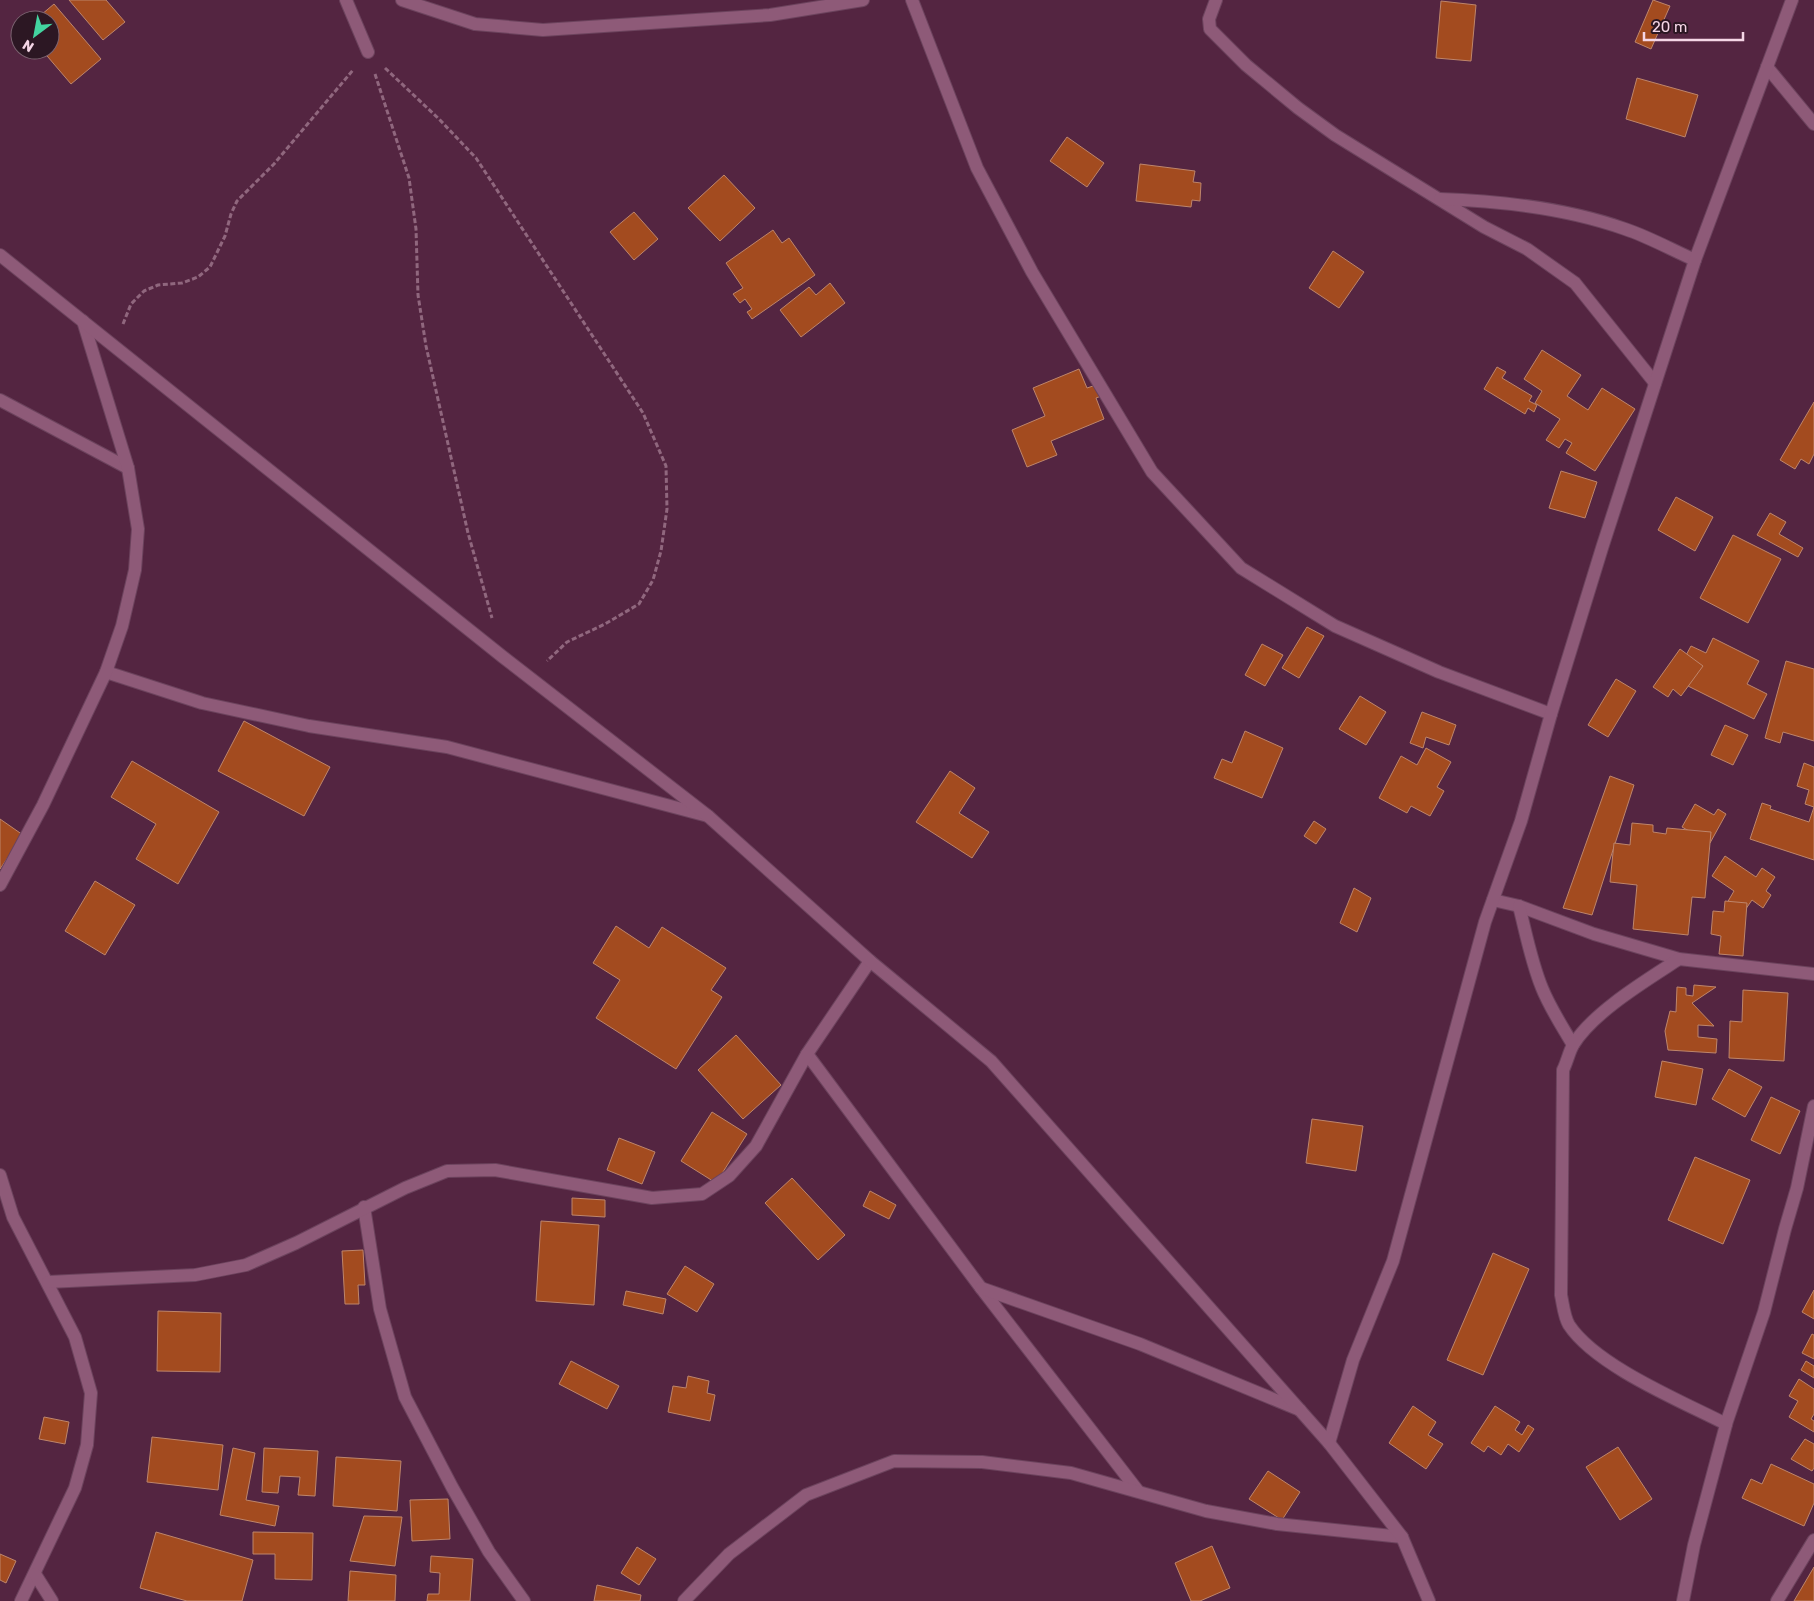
<svg xmlns="http://www.w3.org/2000/svg" width="1814" height="1601" font-family="Rubik,sans-serif">
  <rect width="100%" height="100%" fill="#542541"/>
  <!-- building -->
  <g fill="#a34b1f" stroke="#be856b">
    <path d="M69,0H106L125,22L103,40Z"/>
    <path d="M1653,0L1670,6L1651,49L1635,42Z"/>
    <path d="M1441,1L1476,5L1471,61L1436,58Z"/>
    <path d="M54,4L101,59L71,84L42,50H50V20H35Z"/>
    <path d="M24,50H40L31,58Z"/>
    <path d="M1637,78L1698,95L1685,137L1626,119Z"/>
    <path d="M1067,137L1104,163L1087,187L1050,161Z"/>
    <path d="M1140,164L1195,171L1193,182L1201,183L1200,201L1192,200L1191,207L1136,201Z"/>
    <path d="M724,175L755,208L720,241L688,208Z"/>
    <path d="M634,212L658,239L634,260L610,232Z"/>
    <path d="M773,230L782,243L789,238L815,275L752,319L747,312L752,309L745,299L740,303L733,294L743,288L726,263Z"/>
    <path d="M1333,251L1364,272L1339,308L1309,288Z"/>
    <path d="M830,283L845,303L801,337L780,310L809,287L816,295Z"/>
    <path d="M1542,350L1581,375L1567,396L1588,410L1602,388L1635,409L1595,471L1566,453L1572,443L1565,439L1559,448L1546,440L1560,419L1535,403L1542,391L1524,379Z"/>
    <path d="M1497,367L1506,372L1502,378L1532,396L1529,401L1537,405L1534,412L1528,408L1525,414L1484,389Z"/>
    <path d="M1079,369L1087,388L1099,384L1104,395L1096,398L1104,419L1051,441L1057,455L1027,467L1012,430L1045,416L1033,388Z"/>
    <path d="M1814,402V454L1809,464L1801,459L1795,469L1780,460Z"/>
    <path d="M1561,471L1597,482L1585,518L1549,508Z"/>
    <path d="M1676,497L1713,517L1695,551L1658,530Z"/>
    <path d="M1770,513L1786,522L1779,534L1803,548L1798,557L1757,535Z"/>
    <path d="M1733,535L1781,559L1748,623L1700,598Z"/>
    <path d="M1307,627L1324,636L1299,678L1282,668Z"/>
    <path d="M1713,638L1759,661L1747,684L1767,694L1754,719L1688,686L1693,677L1678,670L1691,646L1706,653Z"/>
    <path d="M1262,644L1283,655L1265,686L1245,675Z"/>
    <path d="M1680,649L1703,666L1681,696L1673,689L1668,697L1653,687Z"/>
    <path d="M1786,661L1814,669V741L1783,732L1780,743L1765,738Z"/>
    <path d="M1616,679L1636,691L1608,737L1588,725Z"/>
    <path d="M1360,696L1386,712L1366,745L1339,729Z"/>
    <path d="M1422,712L1456,725L1449,745L1426,737L1423,748L1410,743Z"/>
    <path d="M244,721L330,767L304,816L218,771Z"/>
    <path d="M1725,725L1748,735L1733,765L1711,755Z"/>
    <path d="M1245,731L1283,748L1262,798L1214,778L1222,759L1232,763Z"/>
    <path d="M1426,748L1451,762L1437,787L1444,791L1430,816L1411,806L1407,813L1379,798L1401,756L1417,765Z"/>
    <path d="M132,761L219,812L178,884L136,859L156,824L111,797Z"/>
    <path d="M1804,763L1814,767V860L1750,839L1762,803L1771,806L1770,809L1809,822L1814,807L1805,804L1809,790L1797,786Z"/>
    <path d="M950,771L975,788L959,813L989,832L972,858L916,822Z"/>
    <path d="M1610,776L1634,785L1592,915L1563,908Z"/>
    <path d="M1695,804L1714,815L1718,809L1726,814L1710,843L1682,827Z"/>
    <path d="M0,819L23,835L0,869Z"/>
    <path d="M1314,821L1326,829L1316,844L1304,836Z"/>
    <path d="M1632,823L1653,825V832L1666,834L1667,828L1711,832L1705,898L1692,897L1688,935L1633,929L1637,885L1610,882L1614,843L1630,845Z"/>
    <path d="M1725,856L1756,877L1762,868L1775,877L1766,891L1771,895L1763,908L1752,900L1743,913L1727,903L1734,891L1712,876Z"/>
    <path d="M95,881L135,905L105,955L65,931Z"/>
    <path d="M1354,888L1371,898L1357,932L1340,923Z"/>
    <path d="M1725,901L1747,903L1743,956L1719,954L1721,936L1711,934L1713,911L1724,912Z"/>
    <path d="M616,926L649,948L662,927L726,968L711,990L722,997L676,1069L596,1018L620,980L593,963Z"/>
    <path d="M1694,985L1716,987L1692,1003L1714,1026L1698,1025V1037L1717,1039L1716,1053L1668,1050L1665,1031L1670,1011L1676,1012L1677,987L1686,988V995L1693,996Z"/>
    <path d="M1743,990L1788,993L1784,1061L1729,1058L1730,1021L1742,1022Z"/>
    <path d="M736,1035L781,1085L743,1119L698,1070Z"/>
    <path d="M1662,1061L1703,1069L1696,1105L1655,1097Z"/>
    <path d="M1729,1069L1762,1087L1745,1117L1712,1099Z"/>
    <path d="M1771,1097L1800,1111L1780,1154L1751,1140Z"/>
    <path d="M712,1112L747,1134L716,1183L681,1161Z"/>
    <path d="M1312,1119L1363,1126L1356,1171L1306,1163Z"/>
    <path d="M619,1138L655,1152L642,1184L607,1170Z"/>
    <path d="M1695,1157L1750,1180L1723,1244L1668,1220Z"/>
    <path d="M792,1178L845,1235L818,1260L765,1203Z"/>
    <path d="M870,1191L896,1205L889,1219L863,1206Z"/>
    <path d="M572,1198L605,1200V1217L572,1215Z"/>
    <path d="M541,1221L599,1225L594,1305L536,1301Z"/>
    <path d="M363,1250L365,1285H358L359,1304H345L342,1251Z"/>
    <path d="M1493,1253L1529,1269L1483,1375L1447,1360Z"/>
    <path d="M685,1266L714,1284L697,1312L667,1294Z"/>
    <path d="M1814,1290V1319L1802,1312Z"/>
    <path d="M626,1291L666,1299L663,1314L623,1305Z"/>
    <path d="M158,1311L221,1313L220,1372L157,1371Z"/>
    <path d="M1812,1334L1814,1335V1359L1802,1353Z"/>
    <path d="M571,1361L619,1386L607,1409L559,1384Z"/>
    <path d="M1806,1361L1814,1366V1378L1801,1370Z"/>
    <path d="M688,1376L709,1381L707,1393L715,1395L710,1421L668,1412L673,1386L686,1388Z"/>
    <path d="M1799,1379L1814,1389V1414L1811,1419L1814,1421V1432L1789,1417L1798,1401L1789,1396Z"/>
    <path d="M1413,1406L1436,1422L1428,1435L1443,1444L1426,1469L1389,1443Z"/>
    <path d="M1495,1406L1520,1422L1515,1430L1522,1435L1528,1425L1534,1429L1519,1452L1508,1444L1501,1455L1488,1446L1484,1452L1471,1443Z"/>
    <path d="M44,1417L69,1422L65,1444L39,1439Z"/>
    <path d="M152,1437L223,1445L218,1490L147,1482Z"/>
    <path d="M1805,1439L1814,1444V1468L1812,1471L1791,1459Z"/>
    <path d="M1618,1447L1652,1499L1620,1520L1586,1467Z"/>
    <path d="M233,1448L255,1453L246,1500L279,1506L275,1526L220,1515Z"/>
    <path d="M264,1448L318,1451L315,1496L298,1495L300,1477L280,1476L278,1493L262,1492Z"/>
    <path d="M336,1457L401,1461L397,1511L333,1506Z"/>
    <path d="M1771,1464L1814,1484V1503L1804,1526L1742,1498L1751,1479L1762,1484Z"/>
    <path d="M1268,1471L1300,1492L1282,1520L1249,1499Z"/>
    <path d="M448,1499L450,1539L412,1541L410,1500Z"/>
    <path d="M364,1516L402,1517L395,1566L350,1561Z"/>
    <path d="M156,1532L253,1560L242,1601H187L140,1588Z"/>
    <path d="M253,1532L313,1533L312,1580L275,1579V1554H253Z"/>
    <path d="M1212,1546L1230,1588L1200,1601H1191L1175,1563Z"/>
    <path d="M637,1547L656,1559L639,1585L621,1573Z"/>
    <path d="M0,1554L16,1561L6,1583L0,1580Z"/>
    <path d="M431,1556L473,1559L470,1601H427L428,1594H439L440,1573L430,1572Z"/>
    <path d="M1814,1567V1601H1794Z"/>
    <path d="M350,1571L396,1575L395,1601H348Z"/>
    <path d="M597,1585L641,1595L640,1601H594Z"/>
  </g>
  <g fill="none" stroke-linecap="round" stroke-linejoin="round">
    <!-- minor casing -->
    <g stroke="#6c435d" stroke-width="14">
      <g id="minor">
        <path d="M346,0L368,52"/>
        <path d="M402,0L475,24L543,30L770,15L863,0"/>
        <path d="M912,0L977,168L1032,272L1152,472L1241,568L1335,626L1439,672L1551,714"/>
        <path d="M1216,0L1209,19L1210,29L1246,65L1298,108L1335,135L1484,227L1527,249L1575,283L1655,383"/>
        <path d="M1767,67L1814,124"/>
        <path d="M1440,199C1502,201 1566,208 1625,229C1649,237 1672,250 1695,260"/>
        <path d="M0,400L128,468"/>
        <path d="M106,672L202,703L309,726L447,747L708,816"/>
        <path d="M0,885L43,805L106,672L122,626L135,570L138,529L128,468L83,321"/>
        <path d="M1493,900L1519,906L1594,934L1679,959L1814,974"/>
        <path d="M1519,906C1526,933 1531,961 1542,988C1550,1008 1562,1026 1573,1045"/>
        <path d="M1679,959C1647,980 1593,1012 1573,1045C1569,1052 1567,1062 1563,1070L1561,1295C1563,1304 1564,1317 1569,1325C1596,1366 1681,1401 1726,1424"/>
        <path d="M807,1054L981,1288L1138,1491"/>
        <path d="M0,1175L13,1217L75,1337L91,1393L87,1445L75,1488L21,1601"/>
        <path d="M364,1207L380,1309L405,1397L452,1487L489,1552L524,1601"/>
        <path d="M48,1282L195,1275L246,1265L296,1243L405,1188L447,1171L495,1170L652,1198L702,1194L729,1176L756,1146L807,1054L870,961"/>
        <path d="M981,1288L1140,1344L1300,1410"/>
        <path d="M1329,1443L1353,1360L1393,1261L1485,922L1521,821L1551,714L1602,548L1695,260L1792,0"/>
        <path d="M35,1574L52,1601"/>
        <path d="M684,1601L729,1554L806,1495L894,1461L982,1462L1071,1473L1206,1511L1277,1524L1402,1537"/>
        <path d="M1683,1601L1694,1545L1727,1421L1764,1312L1785,1229L1797,1188L1814,1106"/>
        <path d="M1777,1601L1814,1540"/>
      </g>
    </g>
    <!-- tertiary casing -->
    <g stroke="#6c435d" stroke-width="14">
      <path id="tertiary" d="M0,255L503,657L708,816L870,961L991,1061L1329,1443L1402,1537L1429,1601"/>
    </g>
    <!-- path -->
    <g stroke="#90677e" stroke-width="3" stroke-dasharray="5 2.5" stroke-linecap="butt">
      <path d="M385,68L439,119L476,158L643,413L666,466L667,509L661,551L653,580L639,604L605,624L567,642L547,661"/>
      <path d="M375,74L409,178L416,229L418,295L426,346L468,533L492,618"/>
      <path d="M123,324L131,304L144,291L158,285L182,283L198,277L210,267L225,236L231,214L237,201L274,164L353,70"/>
    </g>
    <!-- minor -->
    <use href="#minor" stroke="#8e5a78" stroke-width="12"/>
    <!-- tertiary -->
    <use href="#tertiary" stroke="#8e5a78" stroke-width="12"/>
  </g>
  <!-- north arrow -->
  <g transform="translate(35 35) rotate(212)"><circle r="24" fill="#2c1723" stroke="#7c6371"/>
  <path d="M0-4L9 19L0 12L-9 19Z" fill="#43d4a0"/>
  <text y="-8" font-size="14" font-weight="bold" text-anchor="middle" fill="#f5d6e6">N</text>
  </g>
  <!-- scale -->
  <path d="M1644 32v8h99v-8" fill="none" stroke="#f5d6e6" stroke-width="2.5"/>
  <text x="1652" y="32" font-size="15" fill="#f5d6e6" stroke="#2c1723" stroke-width="4" paint-order="stroke">20 m</text>
</svg>
